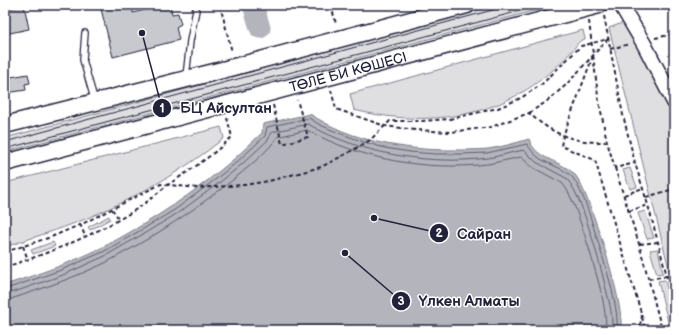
<svg xmlns="http://www.w3.org/2000/svg" width="679" height="335" font-family="'Balsamiq Sans',sans-serif">
  <rect width="100%" height="100%" fill="#fff"/>
  <filter id="ink" filterUnits="userSpaceOnUse"><feTurbulence type="fractalNoise" baseFrequency=".025" numOctaves="2"/><feDisplacementMap in="SourceGraphic" scale="8" xChannelSelector="R" yChannelSelector="G"/><feConvolveMatrix kernelMatrix="1 2 1 2 8 2 1 2 1" color-interpolation-filters="sRGB"/></filter>
  <g filter="url(#ink)">
    <!-- green -->
    <g fill="#dfdfe2" stroke="#80808e">
      <path d="M497,5H556L5,152V138Z"/>
      <path d="M625,22L674,115V289L609,28Z"/>
      <path d="M583,30L585,39C583,40 581,40 580,41C577,43 575,48 572,51C563,61 554,70 543,78C489,121 419,126 354,110L350,94Z"/>
      <path d="M221,127L224,138C184,171 131,200 83,220C58,230 31,238 5,247V183Z"/>
      <path d="M630,168L637,187L630,189L623,170Z"/>
      <path d="M645,211L654,238L647,239L638,213Z"/>
      <path d="M109,216L110,219L90,230L88,227Z"/>
      <path d="M53,242L55,246L33,254L31,250Z"/>
      <path d="M658,249L663,273L657,274L650,250Z"/>
      <path d="M665,280L674,316V330H670L658,281Z"/>
    </g>
    <!-- water -->
    <path fill="#b4b4bc" stroke="#7a7a88" d="M310,114C351,141 403,150 451,150C463,150 476,150 488,149C502,147 516,143 529,139C536,161 563,160 576,176C589,193 628,313 620,330H5V285C38,274 71,263 101,248C148,224 196,192 235,158C244,150 253,141 262,133L263,124Z"/>
    <g fill="none" stroke-linecap="round" stroke-linejoin="round">
      <!-- shore -->
      <g stroke="#5c5c6f" stroke-width="1">
        <path d="M5,289L15,286L61,270L103,252L143,229L176,209L216,179L237,162L265,136L267,127L309,118L320,125L339,133L364,142L385,148L410,152L436,154H461L487,153L527,144C530,149 534,154 539,158C549,165 565,168 573,178C583,192 590,216 595,232C600,248 605,265 610,282C614,298 618,314 617,330"/>
        <path d="M5,294L17,291L63,275L105,256L145,233L178,213L219,183L241,165L268,140L272,132L308,124C312,126 315,128 319,130C368,155 433,165 488,158C500,156 512,152 524,150L536,162L566,178C578,191 585,217 591,234C596,250 600,265 604,281C608,297 613,313 612,330"/>
        <path d="M5,300L11,299C44,288 76,277 107,262C116,257 125,252 134,247C169,227 202,204 234,179C246,169 270,150 277,137L307,130C362,160 426,171 488,164C499,162 510,159 521,157L532,167L562,183C572,194 579,219 584,233C590,250 594,267 599,284C603,299 606,314 606,330"/>
      </g>
      <!-- river -->
      <path stroke="#b4b4bc" stroke-width="21" d="M253,5L260,28"/>
    </g>
    <!-- building -->
    <g fill="#c8c8cf" stroke="#22223b">
      <path d="M24,5L29,29L5,34V9Z"/>
      <path d="M100,5H133V13L164,5H170L172,14L178,13L181,24L176,27L179,40L113,57Z"/>
      <path d="M28,74L30,83L25,84L26,90L6,93L5,87V78Z"/>
    </g>
    <g fill="none" stroke-linecap="round" stroke-linejoin="round">
      <!-- service casing -->
      <g stroke="#22223b" stroke-width="8">
        <g id="service">
          <path d="M85,33L83,60L95,102"/>
          <path d="M186,77L190,41L196,10V5"/>
        </g>
      </g>
      <!-- tertiary casing -->
      <g stroke="#22223b" stroke-width="17">
        <path id="tertiary" d="M621,5L644,44L674,102"/>
      </g>
      <!-- secondary casing -->
      <g stroke="#22223b" stroke-width="19">
        <g id="secondary">
          <path d="M5,125L234,67L467,5"/>
          <path id="s1" d="M5,163L599,5"/>
        </g>
      </g>
      <!-- path -->
      <g stroke="#22223b" stroke-width="2" stroke-dasharray="4 3" stroke-linecap="butt">
        <path d="M220,5L232,52"/>
        <path d="M331,5L336,24"/>
        <path d="M604,16L623,115L635,163L648,205L667,276L674,304"/>
        <path d="M589,21L598,96L607,142"/>
        <path d="M655,38L674,34"/>
        <path d="M610,49L630,44"/>
        <path d="M593,56L563,136L561,146L595,160L642,316L639,330"/>
        <path d="M331,90L336,109L385,126L416,130L451,132L491,127L529,113C553,135 575,143 607,142L615,168L635,163"/>
        <path d="M273,105L282,144L308,137L297,100"/>
        <path d="M529,113L546,102L566,85L608,39"/>
        <path d="M615,168L639,244L662,330"/>
        <path d="M624,195L643,188"/>
        <path d="M646,197L674,189"/>
        <path d="M112,209L119,219"/>
        <path d="M629,211L648,205"/>
        <path d="M80,224L85,236"/>
        <path d="M640,244L658,242"/>
        <path d="M23,246L28,260"/>
        <path d="M5,252L51,237L82,224L161,184L197,188L244,185L269,181L321,167L346,154L370,140L390,121H422L450,119L498,108L521,98L542,84L581,46L608,39"/>
        <path d="M5,261L7,266"/>
        <path d="M5,267C50,253 95,235 135,210C147,203 158,192 169,184C191,170 213,155 232,137L227,118"/>
        <path d="M649,279L667,276"/>
        <path d="M642,317L645,330"/>
      </g>
      <!-- service -->
      <use href="#service" stroke="#fff" stroke-width="5.5"/>
      <!-- tertiary -->
      <use href="#tertiary" stroke="#fff" stroke-width="14"/>
      <!-- secondary -->
      <use href="#secondary" stroke="#fff" stroke-width="16"/>
      <!-- tram -->
      <g stroke="#22223b" stroke-width="1">
        <path d="M5,142L511,5"/>
        <path d="M5,149L542,5"/>
      </g>
    </g>
  </g>
  <g text-anchor="middle" dominant-baseline="central" stroke-width="3" stroke-linejoin="round" paint-order="stroke">
    <!-- street labels -->
    <g font-size="14" fill="#22223b" stroke="#fff">
      <text stroke="none"><textPath href="#s1" startOffset="355">ТӨЛЕ БИ КӨШЕСІ</textPath></text>
    </g>
  </g>
  <!-- callouts -->
  <path fill="none" stroke="#22223b" stroke-width="1.5" d="M142 33L162 108M374 218L439 233M345 253L401 301"/>
  <g fill="#22223b" stroke="#fff" stroke-width="1.5">
    <circle cx="142" cy="33" r="4"/>
    <circle cx="374" cy="218" r="4"/>
    <circle cx="345" cy="253" r="4"/>
    <circle cx="162" cy="108" r="10"/>
    <circle cx="439" cy="233" r="10"/>
    <circle cx="401" cy="301" r="10"/>
  </g>
  <g font-size="12" text-anchor="middle" font-weight="bold" fill="#fff">
    <text x="162" y="112">1</text>
    <text x="439" y="237">2</text>
    <text x="401" y="305">3</text>
  </g>
  <g font-size="15" text-anchor="middle" font-weight="bold" fill="#22223b" stroke="#fff" stroke-width="3" stroke-linejoin="round" paint-order="stroke">
    <text x="226" y="113">БЦ Айсултан</text>
    <text x="484" y="239">Сайран</text>
    <text x="469" y="306">Үлкен Алматы</text>
  </g>
  <!-- margin -->
  <rect width="679" height="335" fill="none" stroke="#fff" stroke-width="20"/>
  <rect x="10" y="10" width="659" height="315" fill="none" stroke="#22223b" stroke-width="1.5" filter="url(#ink)"/>
</svg>
